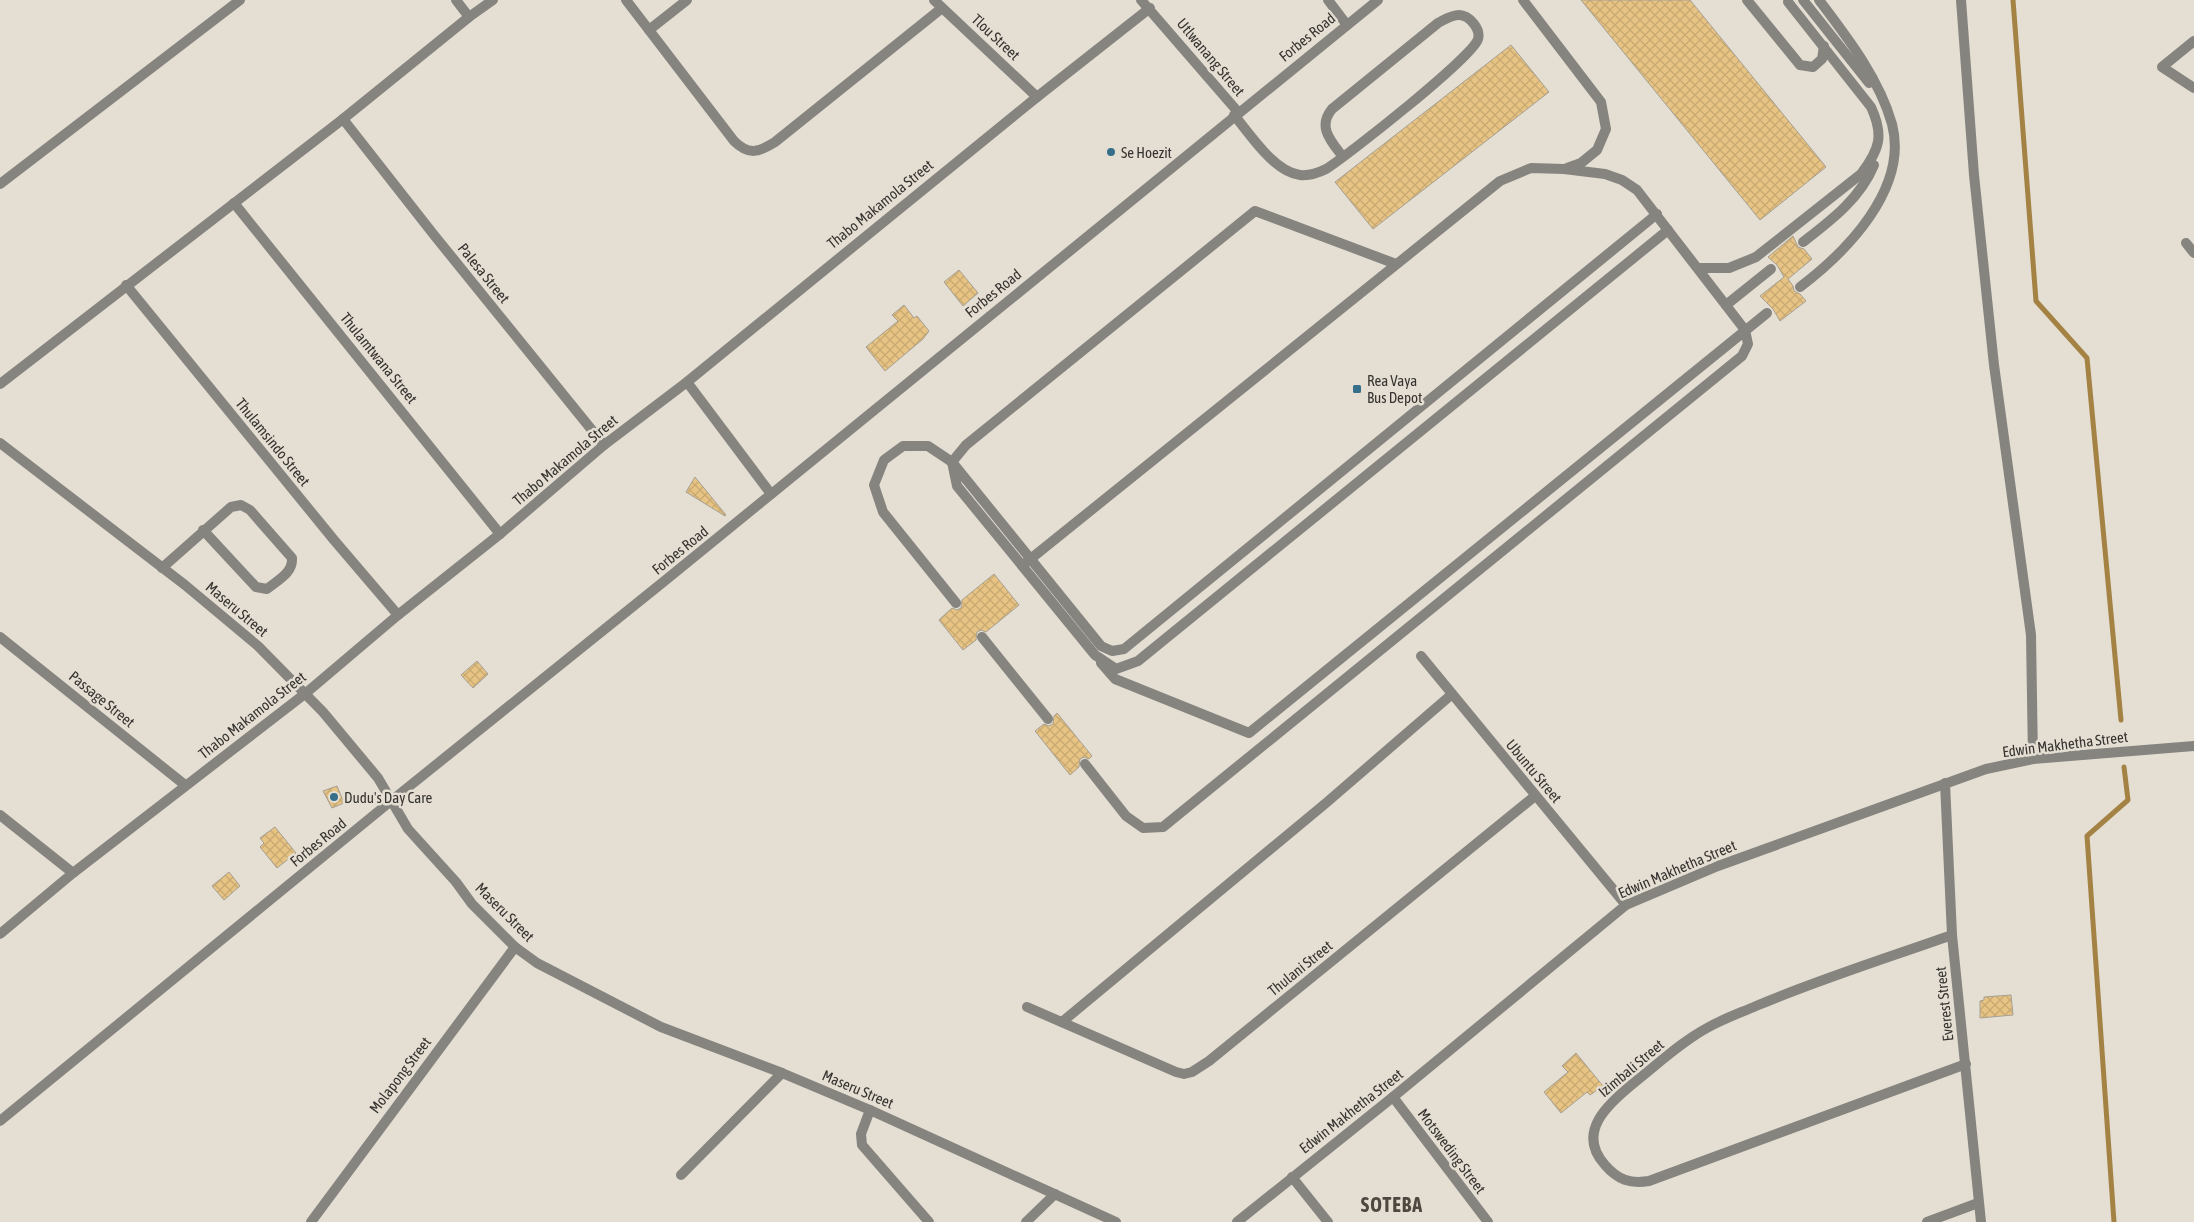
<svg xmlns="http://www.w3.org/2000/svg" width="2194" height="1222" font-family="'Asap Condensed',sans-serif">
  <defs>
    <pattern id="building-cross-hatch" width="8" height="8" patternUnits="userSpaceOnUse" patternTransform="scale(1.25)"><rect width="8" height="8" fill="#e8c484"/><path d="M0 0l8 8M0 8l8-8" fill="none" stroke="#c8a972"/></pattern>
  </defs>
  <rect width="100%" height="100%" fill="#e4ded3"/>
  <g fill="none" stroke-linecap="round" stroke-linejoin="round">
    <!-- stream -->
    <g stroke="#a48243" stroke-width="5">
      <path d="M2013,0L2036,301L2087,358L2121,720"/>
      <path d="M2114,1222L2087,836L2128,800L2124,767"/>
    </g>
  </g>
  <!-- building -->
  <g fill="url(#building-cross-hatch)" stroke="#a5a095">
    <path d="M1581,0H1690L1826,167L1760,220Z"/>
    <path d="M1511,45L1549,92L1373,229L1335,182Z"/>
    <path d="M1793,236L1798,247L1804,249L1812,259L1788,279L1793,286L1794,291L1800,294L1806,301L1780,321L1773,309L1760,296L1784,277L1777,265L1768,257Z"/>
    <path d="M959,270L978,293L963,306L944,282Z"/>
    <path d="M904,305L914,318L917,316L929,331L923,339L885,371L866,347L898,321L892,315Z"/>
    <path d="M695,477L726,515L725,516L686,492Z"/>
    <path d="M994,574L1019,605L986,632L981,630L977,632L976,640L963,650L939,620L952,608L957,610L961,608L962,600Z"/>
    <path d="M477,661L488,674L473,688L461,675Z"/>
    <path d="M1057,713L1092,756L1089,759L1084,757L1080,759L1079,767L1070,775L1035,731L1044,724L1049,726L1053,724L1054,716Z"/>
    <path d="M337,786L344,803L332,808L323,791Z"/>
    <path d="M275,827L296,853L277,868L260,847L264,843L260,838Z"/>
    <path d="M229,872L240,886L224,900L212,886Z"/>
    <path d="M2011,995L2013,1015L1980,1018V1001L1984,1000V997Z"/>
    <path d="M1576,1053L1603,1086L1590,1095L1587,1092L1561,1113L1544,1092L1568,1072L1562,1066Z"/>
  </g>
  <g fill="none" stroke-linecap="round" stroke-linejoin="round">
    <!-- service -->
    <g stroke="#86847f" stroke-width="10">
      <path d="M1523,0L1601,102L1606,129L1597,150L1581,163L1567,168"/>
      <path d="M1747,0L1800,65L1813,67L1822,59L1824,46"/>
      <path d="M1803,0L1869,83"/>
      <path d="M649,30L687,0"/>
      <path d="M2194,41L2162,67L2194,88"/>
      <path d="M1234,115C1250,134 1274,172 1300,175C1309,176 1318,173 1326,169C1347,156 1474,56 1478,39C1481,29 1469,15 1459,15C1451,15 1444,20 1438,23L1332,109C1317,127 1331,141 1343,157"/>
      <path d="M1803,242C1830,221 1860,199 1874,165"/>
      <path d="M1396,264L1255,211L966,445L952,462L957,486L1095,655L1116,669L1138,661L1668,230"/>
      <path d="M1698,268H1729L1756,257L1861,174C1880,149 1884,135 1871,107L1788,2"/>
      <path d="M1800,287C1846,252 1909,189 1892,124C1879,78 1847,37 1819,0"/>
      <path d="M1726,305L1771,269"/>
      <path d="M1023,565L1500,181L1531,168L1564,169L1605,174L1622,180L1637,190L1745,330L1748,344L1742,356L1163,827L1143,828L1126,816L1085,764"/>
      <path d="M162,568L231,507L241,505L250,510L292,558C293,573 278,580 267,589L256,587L203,530"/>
      <path d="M956,603L883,512L874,485L884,460L903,446H928L952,462L1101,646L1112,651L1124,649L1657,214"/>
      <path d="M982,637L1048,719"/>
      <path d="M1101,663L1115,679L1249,733L1767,313"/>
      <path d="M870,1110L861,1134L862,1145L929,1222"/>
      <path d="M681,1175L782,1073"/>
      <path d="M1026,1222L1055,1194"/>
    </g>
    <!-- minor -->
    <g stroke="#86847f" stroke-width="10">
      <path d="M456,0L469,17"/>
      <path d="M626,0L734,141C749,156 759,152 775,142L942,8"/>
      <path d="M934,0L1037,97"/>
      <path d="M1141,0L1238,112"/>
      <path d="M1328,0L1347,25"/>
      <path d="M1961,0L1974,175L1994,365L2031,635L2033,759"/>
      <path d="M343,119L434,235L604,445"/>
      <path d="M0,184L240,0"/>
      <path d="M234,203L500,534"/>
      <path d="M2186,243L2194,253"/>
      <path d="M126,285L334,540L398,615"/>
      <path d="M687,382L771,494"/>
      <path d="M0,384L343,119L469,17L493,0"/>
      <path d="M0,637L185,785"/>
      <path d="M1421,656L1626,905"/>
      <path d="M1945,783L1952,935L1981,1222"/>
      <path d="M0,815L73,873"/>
      <path d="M0,934L73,873L306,693L398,615L500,534L604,445L687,382L1037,97L1150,8"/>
      <path d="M1952,935C1887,958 1820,979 1756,1006C1740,1013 1723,1019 1707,1028C1681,1042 1658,1064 1635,1082C1609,1103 1575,1132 1605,1165C1618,1180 1630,1184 1649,1181L1966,1064"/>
      <path d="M1027,1007L1176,1072L1184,1074L1192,1072L1209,1061L1535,796"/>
      <path d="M1062,1022L1326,803L1451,695"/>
      <path d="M1393,1097L1488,1222"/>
      <path d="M1292,1177L1328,1222"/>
      <path d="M311,1222L515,947"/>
      <path d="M1237,1222L1393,1097L1626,905L1718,866L1986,769L2033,759L2194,746"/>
      <path d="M1927,1222L1978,1203"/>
    </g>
    <!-- tertiary -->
    <g stroke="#86847f" stroke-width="10">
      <path d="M0,443L185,585L258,646L323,712L378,778L408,829L456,882L472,904L515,947L537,963L661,1027L782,1073L870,1110L1116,1222"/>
      <path d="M0,1121L391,801L662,583L1378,0"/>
    </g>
  </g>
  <!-- markers -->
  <g fill="#376e89" stroke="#e4ded3" stroke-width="2">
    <circle cx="1111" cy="152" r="5"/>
    <rect x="1352" y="384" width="10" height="10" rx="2.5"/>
    <circle cx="334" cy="797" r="5"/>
  </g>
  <g text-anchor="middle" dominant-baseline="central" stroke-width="5" stroke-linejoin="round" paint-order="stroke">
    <!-- street labels -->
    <g font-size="15" fill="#363430" stroke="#e4ded3">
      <text transform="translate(996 37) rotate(43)">Tlou Street</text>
      <text transform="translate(1307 37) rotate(-39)">Forbes Road</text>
      <text transform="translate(1211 57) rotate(50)">Utlwanang Street</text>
      <text transform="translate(880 204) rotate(-39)">Thabo Makamola Street</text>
      <text transform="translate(484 273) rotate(51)">Palesa Street</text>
      <text transform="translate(993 293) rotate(-39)">Forbes Road</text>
      <text transform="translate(379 358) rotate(51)">Thulamtwana Street</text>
      <text transform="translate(273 442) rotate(51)">Thulamsindo Street</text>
      <text transform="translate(565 460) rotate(-40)">Thabo Makamola Street</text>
      <text transform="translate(680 550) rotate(-39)">Forbes Road</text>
      <text transform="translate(237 609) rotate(40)">Maseru Street</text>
      <text transform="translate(102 699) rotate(39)">Passage Street</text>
      <text transform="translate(252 715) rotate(-38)">Thabo Makamola Street</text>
      <text transform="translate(2065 744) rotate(-7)">Edwin Makhetha Street</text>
      <text transform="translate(1534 771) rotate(50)">Ubuntu Street</text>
      <text transform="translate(318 842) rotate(-39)">Forbes Road</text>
      <text transform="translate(1677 869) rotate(-23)">Edwin Makhetha Street</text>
      <text transform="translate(505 912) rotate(45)">Maseru Street</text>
      <text transform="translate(1300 968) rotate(-39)">Thulani Street</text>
      <text transform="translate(1944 1004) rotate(-96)">Everest Street</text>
      <text transform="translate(1631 1068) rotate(-40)">Izimbali Street</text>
      <text transform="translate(400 1075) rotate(-53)">Molapong Street</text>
      <text transform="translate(858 1089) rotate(23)">Maseru Street</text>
      <text transform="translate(1351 1111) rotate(-38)">Edwin Makhetha Street</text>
      <text transform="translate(1452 1151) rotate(53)">Motsweding Street</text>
    </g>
    <!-- poi labels -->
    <g font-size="15" fill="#363430" stroke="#e4ded3" text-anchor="start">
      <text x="1121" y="152">Se Hoezit</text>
      <text x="1367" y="380">Rea Vaya<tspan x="1367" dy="17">Bus Depot</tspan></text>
      <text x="344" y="797">Dudu's Day Care</text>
    </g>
    <!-- district labels -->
    <g font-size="20" font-weight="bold" letter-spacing="1" fill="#4e4940" stroke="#e4ded3">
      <text x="1392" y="1204">SOTEBA</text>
    </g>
  </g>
</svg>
